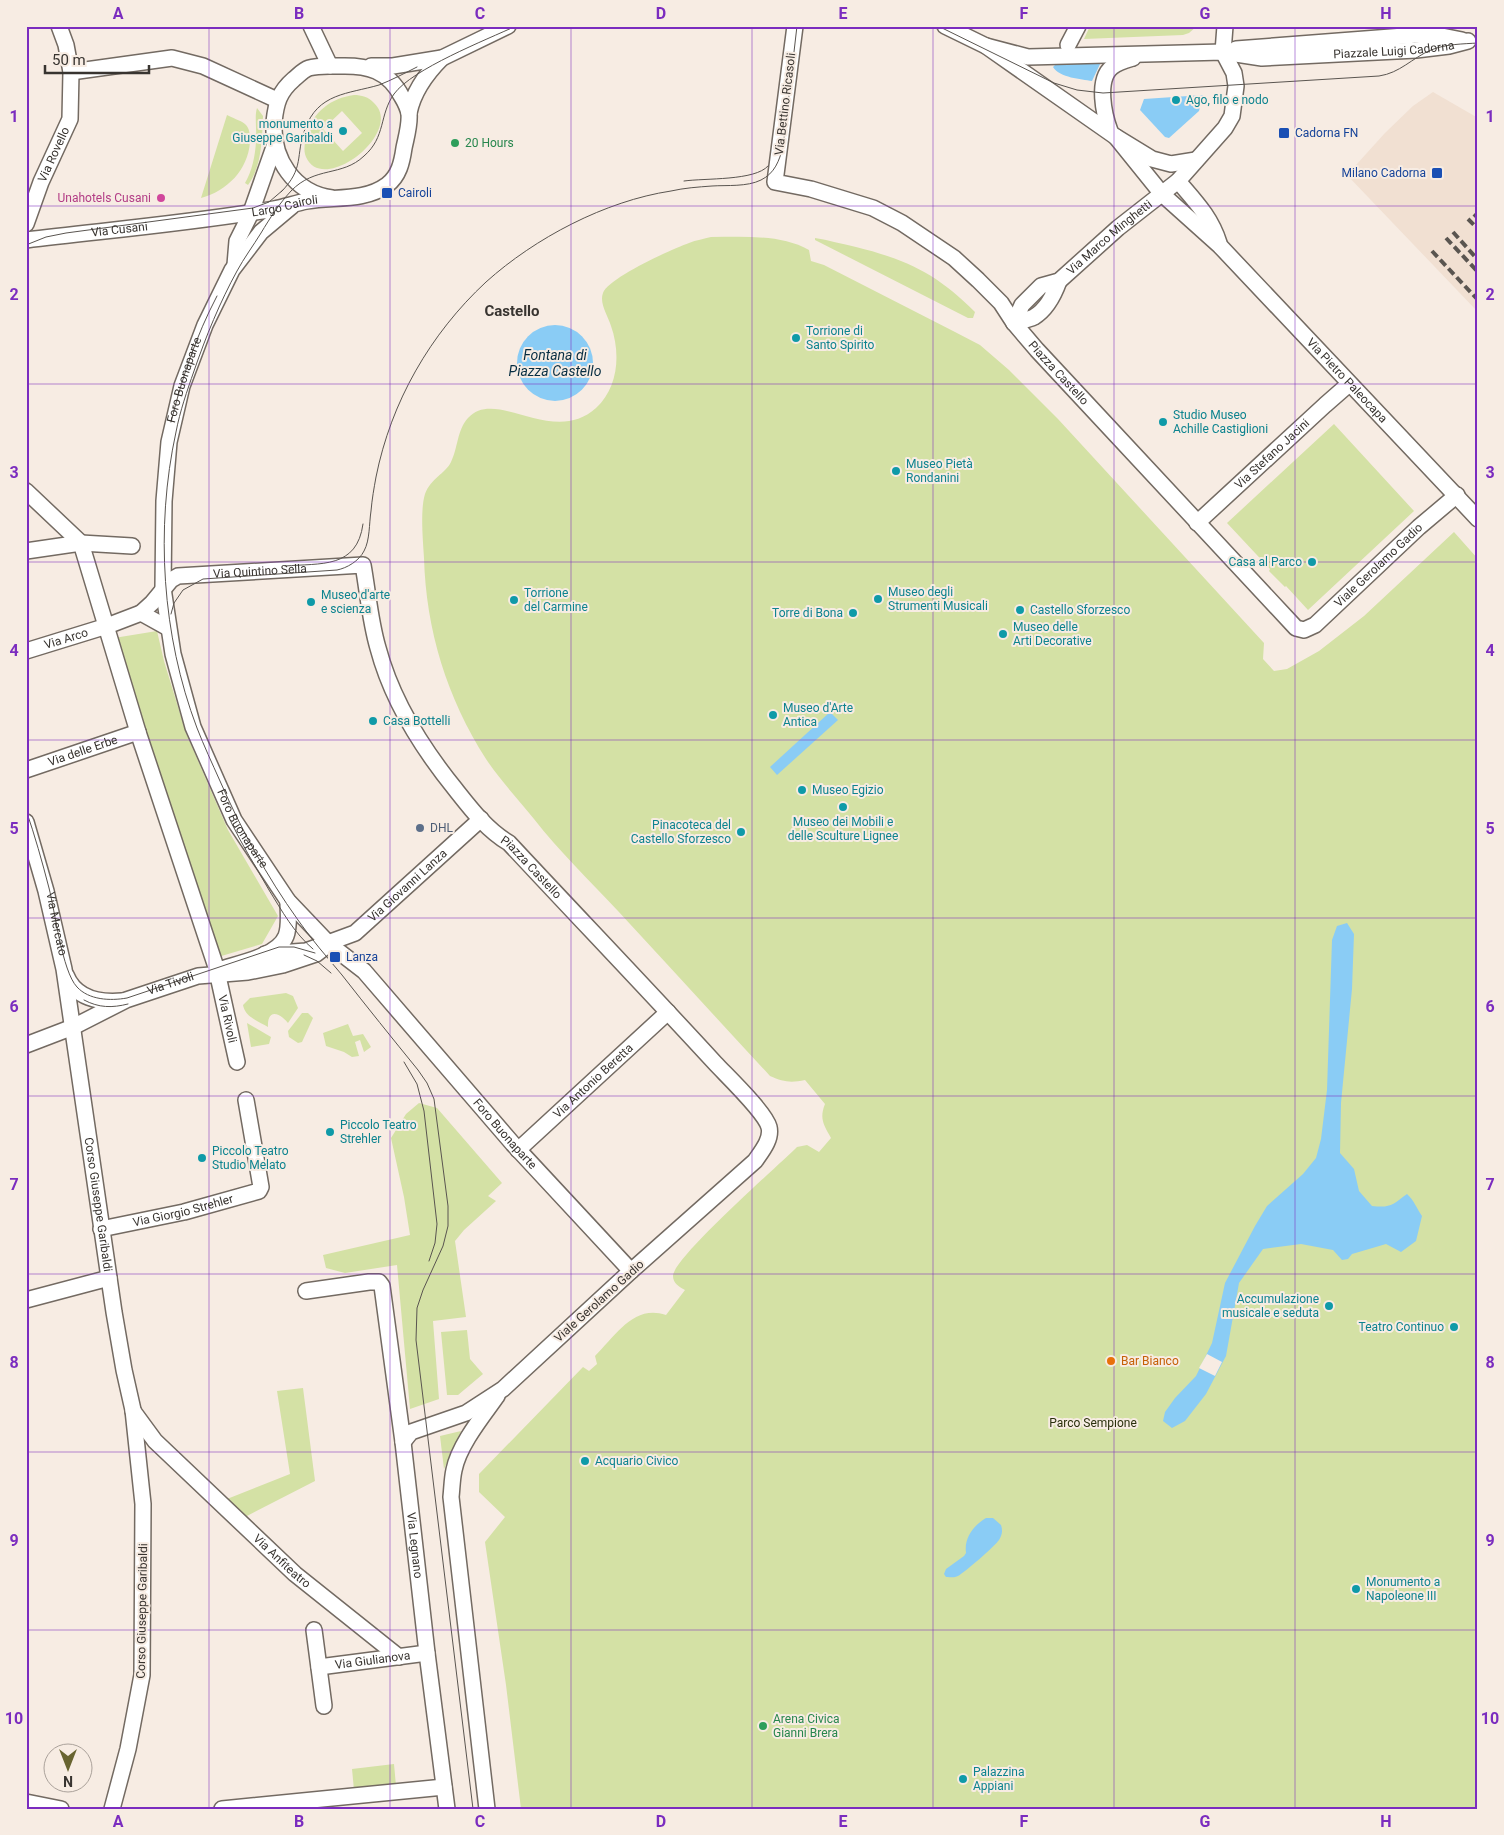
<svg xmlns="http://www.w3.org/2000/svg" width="1504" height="1835" font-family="Roboto,sans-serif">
  <rect width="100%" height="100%" fill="#f7ece3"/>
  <!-- built -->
  <path fill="#f1e0d2" d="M1433,92L1478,118V312L1347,175L1385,133L1413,106Z"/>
  <!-- green -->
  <g fill="#d4e1a5" fill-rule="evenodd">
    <path d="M1090,26H1197L1189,33L1183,35L1084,39Z"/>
    <path d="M354,95C361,95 369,97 374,103C405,132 323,196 306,157C303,150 305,141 307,134C313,112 331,98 354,95ZM342,111L362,133L343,151L323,129Z"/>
    <path d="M257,108L263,116C262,139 262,166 248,185L245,183C254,168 257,146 256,128C256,121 255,115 257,108Z"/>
    <path d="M227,115C232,118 240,120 245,124C250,128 250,136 250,142C248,170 227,191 201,198Z"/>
    <path d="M711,237C743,237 781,234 809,250L811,261L824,265L955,332L980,345L1009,370L1058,419L1264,643L1263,659L1274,671L1287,669L1319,651L1364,616L1454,532L1478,559V1809H521L506,1685L485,1542L505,1517L479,1492V1474L583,1367L589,1371L597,1364L595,1356C616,1335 634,1304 666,1315L685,1290C679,1287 673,1283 673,1276C673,1258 778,1166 797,1147L807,1145L819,1152L831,1138C824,1125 819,1119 825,1104L805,1080C791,1083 783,1082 770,1076C719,1021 669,966 618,911C590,881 559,851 534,819C518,799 500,780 486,759C447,698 426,630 424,558C423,541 420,510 425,494C431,478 445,474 451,462C458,448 457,430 468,418C496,387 553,447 596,408C618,388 621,354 611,326C608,316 599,303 603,293C608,278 672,249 689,243C696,240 704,239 711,237Z"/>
    <path d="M815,238C828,240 842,244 856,247C908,260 937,274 975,312L973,318H968L815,240Z"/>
    <path d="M1334,424L1414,511L1308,610L1286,586L1285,587L1269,571L1270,569L1227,523Z"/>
    <path d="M157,631L164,661L186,733L228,830L278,916L262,944L218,957L114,638Z"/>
    <path d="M286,993L293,996L298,1008L288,1023C279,1012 267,1009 268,1027C258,1021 245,1017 243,1005L250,998Z"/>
    <path d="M302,1013H308L313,1018L302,1042L298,1043L289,1037L288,1031Z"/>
    <path d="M247,1023L271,1037L269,1044L251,1047Z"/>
    <path d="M348,1024L353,1036L363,1034L371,1047L364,1052L360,1040L355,1042L359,1056L352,1057L344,1052L326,1046L323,1033Z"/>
    <path d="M419,1103L437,1108L502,1183L488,1196L496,1201L464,1230L455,1241L466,1317L433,1321L439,1399L410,1409L397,1265L345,1273L326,1268L323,1255L410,1235L404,1197L391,1138L406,1114Z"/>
    <path d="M467,1330L470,1359L483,1374L458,1395H447L441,1332Z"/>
    <path d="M303,1388L315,1481L245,1517L227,1499L290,1474L277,1391Z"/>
    <path d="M461,1431L444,1469L440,1436Z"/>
    <path d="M394,1764L396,1786L354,1790L352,1769Z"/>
  </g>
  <!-- water -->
  <g fill="#8accf5">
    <path d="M1101,62L1092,81C1081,79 1060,78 1053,67L1056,64Z"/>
    <path d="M1203,95L1199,111L1169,138L1165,137L1140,110L1144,99Z"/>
    <circle cx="555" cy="363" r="38"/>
    <path d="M830,712L838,720L777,775L770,767Z"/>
    <path d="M1347,923L1354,934L1352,989L1341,1103L1340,1153L1354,1169L1359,1191L1372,1206C1391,1208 1392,1205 1407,1194C1414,1200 1417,1209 1422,1216L1416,1241L1401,1252L1386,1244L1352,1254L1348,1259L1342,1260L1333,1250L1301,1244L1263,1249L1239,1283L1226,1356L1206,1394L1185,1421L1172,1428L1163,1421L1165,1412L1175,1398L1196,1376L1212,1343L1225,1283L1255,1226L1267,1206L1303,1174L1316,1158L1321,1139L1327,1090L1332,940L1337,926Z"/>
    <path d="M986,1518H993L1001,1525C1003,1531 1002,1535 999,1540C995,1546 964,1573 958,1576C954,1578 951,1577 946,1577L944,1574L946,1569L964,1556L966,1553C964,1538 973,1526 986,1518Z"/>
  </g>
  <!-- pier -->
  <path fill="#f7ece3" d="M1207,1354L1222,1362L1215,1376L1199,1368Z"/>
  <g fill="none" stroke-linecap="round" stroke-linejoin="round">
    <!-- minor casing -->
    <g stroke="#736a62" stroke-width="18">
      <g id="minor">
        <path d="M311,26L330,66"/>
        <path id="s1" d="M795,26L775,182L811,189L873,208L902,223L954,258L978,280L1001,303L1014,323L1037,350L1296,628L1304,630L1315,625L1419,527L1457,495"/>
        <path d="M945,26L986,46L1116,137L1152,159L1171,164L1196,160"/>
        <path d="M1068,45L1078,26"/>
        <path id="s2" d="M986,46L1028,57L1223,52L1262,58L1416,50L1449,46L1468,41"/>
        <path d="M1236,49L1417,35H1437L1462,40"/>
        <path d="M371,66H393L442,58L508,26"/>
        <path d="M71,72L172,58L203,66L277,100"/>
        <path d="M409,113C413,93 427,73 442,58"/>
        <path d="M1110,131C1104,115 1096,80 1112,67C1118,62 1126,60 1133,58"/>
        <path id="s3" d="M1116,137L1162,194L1220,246L1478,519"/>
        <path d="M1178,181C1195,201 1211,217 1219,243"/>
        <path id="s4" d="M292,206L261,232L232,270L205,325L182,386L169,442L164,501L163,588L173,654L193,727L234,820L288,901L329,944L364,971L513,1144L631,1271"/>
        <path id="s5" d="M26,224L41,182L70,119L71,72L66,45L59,26"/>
        <path id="s6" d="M26,240C109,230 192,223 274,209C285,207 296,203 307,201C333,196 364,202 387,185C399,176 402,162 404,148C406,138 410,125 409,114C408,108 405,102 402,97C388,70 368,65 339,66C330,66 318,65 309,68C303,70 299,75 294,79C279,92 276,103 274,122C272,159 294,193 332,198"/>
        <path d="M235,265L237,241L250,215L275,144"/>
        <path id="s7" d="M1014,323L1022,305L1041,286L1059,281L1118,228L1178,181L1225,128L1232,116L1236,86L1234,73L1223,52L1225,26"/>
        <path d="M1014,323C1020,321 1028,320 1034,317C1047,309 1054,295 1059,281"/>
        <path d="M26,491L81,543L138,732L217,970"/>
        <path id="s8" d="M1197,523L1325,405L1349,384"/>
        <path d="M26,551L81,543L132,546"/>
        <path d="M141,613L168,628"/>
        <path id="s9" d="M26,651L107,626L141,613L152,603L171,580L178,576L363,565C368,593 370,621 378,648C392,701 421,747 456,790C471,809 487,830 509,843C577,916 647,989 715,1063C727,1076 765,1112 769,1127C772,1139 762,1151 755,1161L631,1271L503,1389L466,1413L411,1432L403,1442"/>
        <path id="s10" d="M26,770L138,732"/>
        <path id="s11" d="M26,822L46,891L64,969L114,1312L124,1370L133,1410L143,1504L142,1675L128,1749L112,1809"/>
        <path id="s12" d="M265,954L306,951L355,933L481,819"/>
        <path d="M221,969C240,963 278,956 286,936C290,926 288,912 288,901"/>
        <path d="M66,975C75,998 99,1003 122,1001"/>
        <path id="s13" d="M218,976L237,1062"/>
        <path d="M26,1045L73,1027L126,1000L198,976L248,972L283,965L316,954L329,944"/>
        <path id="s14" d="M518,1150L668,1012"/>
        <path id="s15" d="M101,1229L184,1212L259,1191L261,1187L246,1100"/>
        <path id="s16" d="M306,1291L369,1282H379L382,1286L403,1442L427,1653L447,1809"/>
        <path d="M26,1300L109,1278"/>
        <path id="s17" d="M133,1411L155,1441L295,1574L399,1657"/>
        <path d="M314,1630L324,1706"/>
        <path id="s18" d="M319,1667L427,1653"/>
        <path d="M26,1802L61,1809"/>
        <path d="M222,1809L444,1787"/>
        <path d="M487,1809L451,1497C452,1488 452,1479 454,1470C459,1445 482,1417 497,1396"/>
      </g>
    </g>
    <!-- minor -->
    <use href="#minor" stroke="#fff" stroke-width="15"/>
    <!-- tram -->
    <g stroke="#5a5550" stroke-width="1">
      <path d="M938,26L1054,83L1077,90L1103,93L1379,76C1400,73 1412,58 1431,50C1446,44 1462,44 1478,43"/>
      <path d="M684,181C705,178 755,181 768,166"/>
      <path d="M281,192C305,168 295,156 305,129C318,93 348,94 379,85C392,80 405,73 417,67"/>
      <path d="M26,245L46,237L66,233L253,208L269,202L283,190"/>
      <path id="s19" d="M171,422C182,378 196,336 217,296"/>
      <path d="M285,566C321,563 357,569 363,524"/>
      <path d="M171,614L174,603L183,590L203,579L337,570C347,568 359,561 364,551C370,540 369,524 371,511C372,499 374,488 376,477C391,402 430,334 486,282C535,238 605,201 671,191C684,188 698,187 712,186C727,185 747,187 761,180C775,173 779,161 783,147L797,26"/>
      <path id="s20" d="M26,810C35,836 42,861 49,888C55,911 62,971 77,987C89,1000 110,1001 127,998L279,947H294L315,953"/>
      <path d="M231,822C242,845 256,867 269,890C282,911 294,933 313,949"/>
      <path d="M304,955L317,961L331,973"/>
      <path d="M84,1000C99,1008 112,1008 128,1004"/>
      <path d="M404,1062L417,1084L424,1111L437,1224L435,1243L429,1261"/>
      <path d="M473,1809L416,1340L417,1308L423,1290L443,1246L448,1226V1206L434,1099L427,1083L418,1070C392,1038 367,1007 342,975C327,957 311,939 298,920C267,877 241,829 220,781C212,763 204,746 197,728C162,636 155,528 176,432C180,411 187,391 194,371C206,336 220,302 237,271C244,258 253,246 261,233C270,218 279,204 291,191C315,166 342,177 364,156C386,137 379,115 394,94C412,69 486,40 516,26"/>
    </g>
    <!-- rail -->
    <g stroke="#5a5550" stroke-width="4" stroke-dasharray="8 4" stroke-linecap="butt">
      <path d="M1474,214L1478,218"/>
      <path d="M1468,219L1478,229"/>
      <path d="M1453,232L1478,260"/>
      <path d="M1446,238L1478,272"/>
      <path d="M1432,251L1478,300"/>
    </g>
  </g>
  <!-- grid -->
  <path fill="none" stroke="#7b2cbf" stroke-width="1" stroke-opacity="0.55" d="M209,26V1809M390,26V1809M571,26V1809M752,26V1809M933,26V1809M1114,26V1809M1295,26V1809M26,206H1478M26,384H1478M26,562H1478M26,740H1478M26,918H1478M26,1096H1478M26,1274H1478M26,1452H1478M26,1630H1478"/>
  <!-- markers -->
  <g fill="#0f9aa8" stroke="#f7ece3" stroke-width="2">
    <circle cx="1176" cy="100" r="5"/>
    <circle cx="343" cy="131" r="5"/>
    <circle cx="796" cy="338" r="5"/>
    <circle cx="1163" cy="422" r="5"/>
    <circle cx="896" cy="471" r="5"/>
    <circle cx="1312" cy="562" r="5"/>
    <circle cx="878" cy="599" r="5"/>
    <circle cx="514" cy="600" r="5"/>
    <circle cx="311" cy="602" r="5"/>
    <circle cx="1020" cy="610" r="5"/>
    <circle cx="853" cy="613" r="5"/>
    <circle cx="1003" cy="634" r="5"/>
    <circle cx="773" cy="715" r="5"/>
    <circle cx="373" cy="721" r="5"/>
    <circle cx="802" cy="790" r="5"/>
    <circle cx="843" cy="807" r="5"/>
    <circle cx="741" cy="832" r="5"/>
    <circle cx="330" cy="1132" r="5"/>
    <circle cx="202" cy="1158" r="5"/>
    <circle cx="1329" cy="1306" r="5"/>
    <circle cx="1454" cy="1327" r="5"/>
    <circle cx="585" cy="1461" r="5"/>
    <circle cx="1356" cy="1589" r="5"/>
    <circle cx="963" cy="1779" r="5"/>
  </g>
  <g fill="#1a4fb4" stroke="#f7ece3" stroke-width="2">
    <rect x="1278" y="127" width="12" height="12" rx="2.5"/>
    <rect x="1431" y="167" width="12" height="12" rx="2.5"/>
    <rect x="381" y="187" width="12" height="12" rx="2.5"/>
    <rect x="329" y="951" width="12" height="12" rx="2.5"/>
  </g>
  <g fill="#2e9e5b" stroke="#f7ece3" stroke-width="2">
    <circle cx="455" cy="143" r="5"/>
    <circle cx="763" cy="1726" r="5"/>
  </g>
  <circle fill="#d1479c" stroke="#f7ece3" stroke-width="2" cx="161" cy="198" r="5"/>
  <circle fill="#5c6f8a" stroke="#f7ece3" stroke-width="2" cx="420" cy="828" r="5"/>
  <circle fill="#e8710a" stroke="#f7ece3" stroke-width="2" cx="1111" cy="1361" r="5"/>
  <g text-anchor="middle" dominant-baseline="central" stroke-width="4" stroke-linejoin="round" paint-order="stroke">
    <!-- street labels -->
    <g font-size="12" fill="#383430" stroke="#f7ece3">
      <text stroke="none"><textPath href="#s2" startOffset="410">Piazzale Luigi Cadorna</textPath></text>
      <text transform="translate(785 104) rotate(-83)">Via Bettino Ricasoli</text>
      <text stroke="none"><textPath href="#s5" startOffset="75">Via Rovello</textPath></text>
      <text stroke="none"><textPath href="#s6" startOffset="261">Largo Cairoli</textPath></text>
      <text stroke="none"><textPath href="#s6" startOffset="94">Via Cusani</textPath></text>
      <text stroke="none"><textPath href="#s7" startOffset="132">Via Marco Minghetti</textPath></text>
      <text stroke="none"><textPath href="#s1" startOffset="510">Piazza Castello</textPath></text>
      <text stroke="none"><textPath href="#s19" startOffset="44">Foro Buonaparte</textPath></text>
      <text stroke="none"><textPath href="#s3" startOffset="336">Via Pietro Paleocapa</textPath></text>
      <text stroke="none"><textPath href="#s8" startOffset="102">Via Stefano Jacini</textPath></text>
      <text stroke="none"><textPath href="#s1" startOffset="966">Viale Gerolamo Gadio</textPath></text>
      <text stroke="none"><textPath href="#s9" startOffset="256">Via Quintino Sella</textPath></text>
      <text stroke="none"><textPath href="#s9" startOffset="42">Via Arco</textPath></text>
      <text stroke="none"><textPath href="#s10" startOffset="60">Via delle Erbe</textPath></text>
      <text stroke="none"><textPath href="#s4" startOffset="674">Foro Buonaparte</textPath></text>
      <text stroke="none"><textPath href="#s9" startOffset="715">Piazza Castello</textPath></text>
      <text stroke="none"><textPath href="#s12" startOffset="164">Via Giovanni Lanza</textPath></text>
      <text stroke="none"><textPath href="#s20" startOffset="118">Via Mercato</textPath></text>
      <text stroke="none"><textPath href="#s20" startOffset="284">Via Tivoli</textPath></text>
      <text stroke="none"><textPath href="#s13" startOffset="44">Via Rivoli</textPath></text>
      <text stroke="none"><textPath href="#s14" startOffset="102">Via Antonio Beretta</textPath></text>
      <text stroke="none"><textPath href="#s4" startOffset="1079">Foro Buonaparte</textPath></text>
      <text stroke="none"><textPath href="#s11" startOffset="390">Corso Giuseppe Garibaldi</textPath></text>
      <text stroke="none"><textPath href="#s15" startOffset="84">Via Giorgio Strehler</textPath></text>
      <text transform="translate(599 1301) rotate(-42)">Viale Gerolamo Gadio</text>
      <text stroke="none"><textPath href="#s16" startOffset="340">Via Legnano</textPath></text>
      <text stroke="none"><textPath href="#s17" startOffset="212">Via Anfiteatro</textPath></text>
      <text transform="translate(142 1611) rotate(-89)">Corso Giuseppe Garibaldi</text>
      <text stroke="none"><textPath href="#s18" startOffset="54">Via Giulianova</textPath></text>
    </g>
    <!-- culture labels -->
    <g font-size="12" fill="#0d838f" stroke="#f7ece3" text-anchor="start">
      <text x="1186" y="100">Ago, filo e nodo</text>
      <text x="333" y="124" text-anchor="end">monumento a<tspan x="333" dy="14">Giuseppe Garibaldi</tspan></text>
      <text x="806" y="331">Torrione di<tspan x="806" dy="14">Santo Spirito</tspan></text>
      <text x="1173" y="415">Studio Museo<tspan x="1173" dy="14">Achille Castiglioni</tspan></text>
      <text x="906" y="464">Museo Pietà<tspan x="906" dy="14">Rondanini</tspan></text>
      <text x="1302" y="562" text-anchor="end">Casa al Parco</text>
      <text x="888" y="592">Museo degli<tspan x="888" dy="14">Strumenti Musicali</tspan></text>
      <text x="524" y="593">Torrione<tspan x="524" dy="14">del Carmine</tspan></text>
      <text x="321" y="595">Museo d'arte<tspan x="321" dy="14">e scienza</tspan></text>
      <text x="1030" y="610">Castello Sforzesco</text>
      <text x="843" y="613" text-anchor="end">Torre di Bona</text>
      <text x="1013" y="627">Museo delle<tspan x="1013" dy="14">Arti Decorative</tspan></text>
      <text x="783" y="708">Museo d'Arte<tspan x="783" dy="14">Antica</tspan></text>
      <text x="383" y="721">Casa Bottelli</text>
      <text x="812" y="790">Museo Egizio</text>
      <text x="843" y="822" text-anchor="middle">Museo dei Mobili e<tspan x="843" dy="14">delle Sculture Lignee</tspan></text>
      <text x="731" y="825" text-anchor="end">Pinacoteca del<tspan x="731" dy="14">Castello Sforzesco</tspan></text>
      <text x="340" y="1125">Piccolo Teatro<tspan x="340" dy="14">Strehler</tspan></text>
      <text x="212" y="1151">Piccolo Teatro<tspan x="212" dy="14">Studio Melato</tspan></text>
      <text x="1319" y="1299" text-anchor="end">Accumulazione<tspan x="1319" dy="14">musicale e seduta</tspan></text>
      <text x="1444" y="1327" text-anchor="end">Teatro Continuo</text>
      <text x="595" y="1461">Acquario Civico</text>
      <text x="1366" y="1582">Monumento a<tspan x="1366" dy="14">Napoleone III</tspan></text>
      <text x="973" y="1772">Palazzina<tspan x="973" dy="14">Appiani</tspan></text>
    </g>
    <!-- transit labels -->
    <g font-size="12" fill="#164399" stroke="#f7ece3" text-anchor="start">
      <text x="1295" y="133">Cadorna FN</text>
      <text x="1426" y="173" text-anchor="end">Milano Cadorna</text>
      <text x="398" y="193">Cairoli</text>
      <text x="346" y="957">Lanza</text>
    </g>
    <!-- leisure labels -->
    <g font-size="12" fill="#27864d" stroke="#f7ece3" text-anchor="start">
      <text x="465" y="143">20 Hours</text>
      <text x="773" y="1719">Arena Civica<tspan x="773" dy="14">Gianni Brera</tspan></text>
    </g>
    <!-- hotel labels -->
    <g font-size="12" fill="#b23c85" stroke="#f7ece3" text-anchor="end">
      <text x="151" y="198">Unahotels Cusani</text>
    </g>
    <!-- service labels -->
    <g font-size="12" fill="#4e5e75" stroke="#f7ece3" text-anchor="start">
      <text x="430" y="828">DHL</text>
    </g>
    <!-- food labels -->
    <g font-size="12" fill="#c56008" stroke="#f7ece3" text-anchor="start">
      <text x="1121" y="1361">Bar Bianco</text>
    </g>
    <!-- park labels -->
    <g font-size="12" fill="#2a300c" stroke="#f7ece3">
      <text x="1093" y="1423">Parco Sempione</text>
    </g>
    <!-- water labels -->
    <g font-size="14" font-style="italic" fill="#072e43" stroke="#f7ece3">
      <text x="555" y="355">Fontana di<tspan x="555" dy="16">Piazza Castello</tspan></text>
    </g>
    <!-- quarter labels -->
    <g font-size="15" font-weight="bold" fill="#383430" stroke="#f7ece3">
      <text x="512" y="311">Castello</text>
    </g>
  </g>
  <!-- border -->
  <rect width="1504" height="1835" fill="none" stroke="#f7ece3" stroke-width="55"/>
  <!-- north arrow -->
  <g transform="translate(68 1768) rotate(180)"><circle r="24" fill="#f7ece3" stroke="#aba29b"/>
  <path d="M0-4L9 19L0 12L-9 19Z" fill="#686430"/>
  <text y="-8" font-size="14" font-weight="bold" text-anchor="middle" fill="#383430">N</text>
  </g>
  <!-- scale -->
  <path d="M45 65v8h104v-8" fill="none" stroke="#383430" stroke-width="2.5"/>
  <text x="52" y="65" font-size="15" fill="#383430" stroke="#f7ece3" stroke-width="4" paint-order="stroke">50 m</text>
  <rect x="28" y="28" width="1448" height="1780" fill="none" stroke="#7b2cbf" stroke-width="2"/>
  <g font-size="16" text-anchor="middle" font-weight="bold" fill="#7b2cbf">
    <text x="118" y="19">A</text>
    <text x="299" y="19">B</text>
    <text x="480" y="19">C</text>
    <text x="661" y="19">D</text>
    <text x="843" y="19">E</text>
    <text x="1024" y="19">F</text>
    <text x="1205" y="19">G</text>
    <text x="1386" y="19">H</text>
    <text x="14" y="122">1</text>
    <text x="1490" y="122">1</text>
    <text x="14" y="300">2</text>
    <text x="1490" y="300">2</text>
    <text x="14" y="478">3</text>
    <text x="1490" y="478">3</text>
    <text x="14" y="656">4</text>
    <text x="1490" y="656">4</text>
    <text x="14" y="834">5</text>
    <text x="1490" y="834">5</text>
    <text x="14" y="1012">6</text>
    <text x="1490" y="1012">6</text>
    <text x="14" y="1190">7</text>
    <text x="1490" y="1190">7</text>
    <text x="14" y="1368">8</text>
    <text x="1490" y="1368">8</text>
    <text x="14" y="1546">9</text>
    <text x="1490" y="1546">9</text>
    <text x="14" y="1724">10</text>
    <text x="1490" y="1724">10</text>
    <text x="118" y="1827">A</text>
    <text x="299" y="1827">B</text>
    <text x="480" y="1827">C</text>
    <text x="661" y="1827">D</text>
    <text x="843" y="1827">E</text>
    <text x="1024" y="1827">F</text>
    <text x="1205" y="1827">G</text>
    <text x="1386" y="1827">H</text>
  </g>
</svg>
